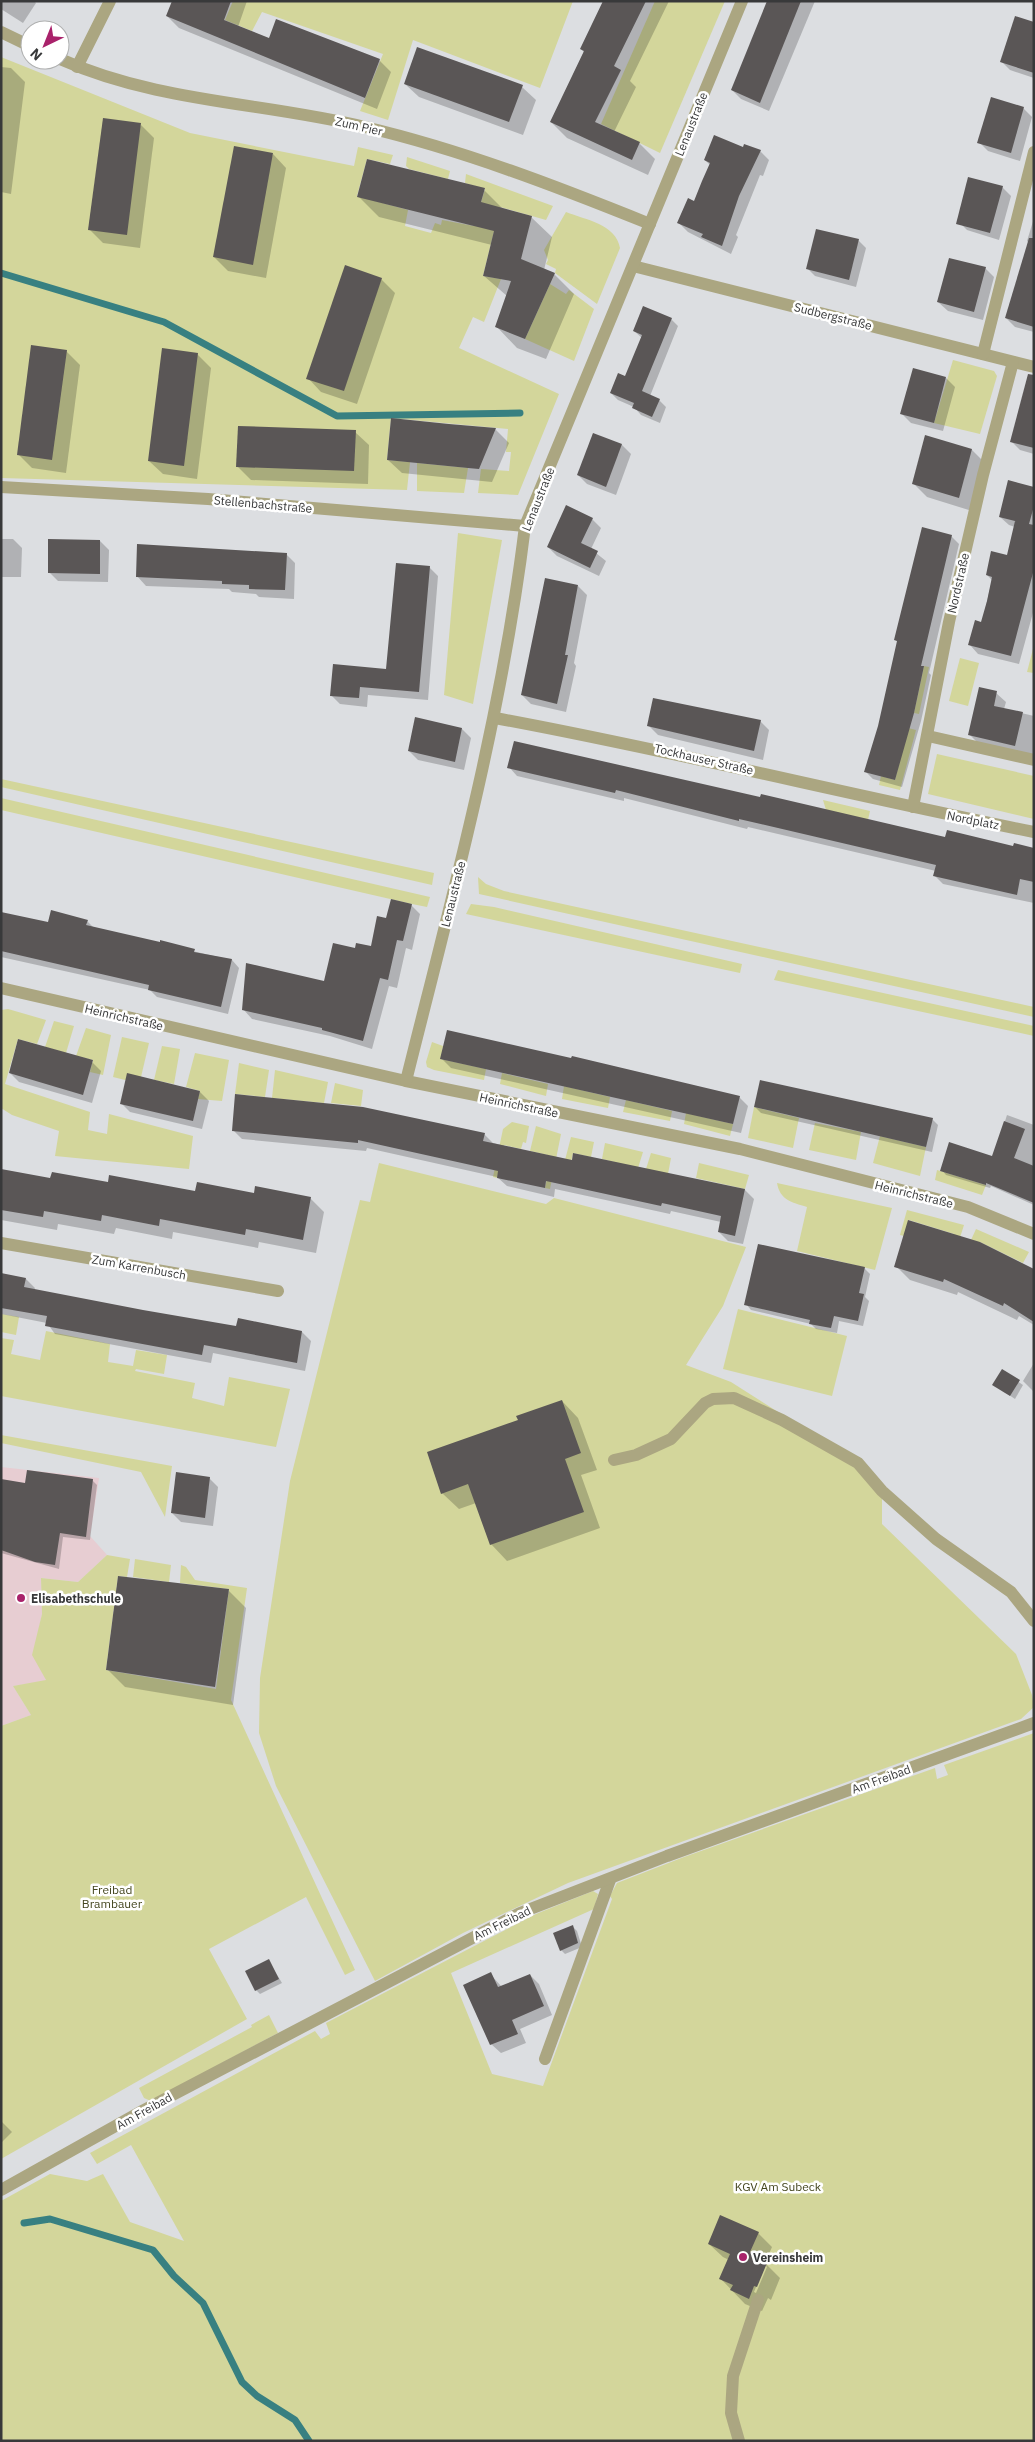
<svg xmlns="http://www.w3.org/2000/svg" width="1035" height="2442" font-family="'IBM Plex Sans',sans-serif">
  <rect width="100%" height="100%" fill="#dcdee1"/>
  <!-- education -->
  <path fill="#e7cdd2" d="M1,1467L99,1478L90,1536L107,1555L78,1582L41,1578L42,1614L38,1633L46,1681L13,1686L31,1715L1,1726Z"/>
  <!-- green -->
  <g fill="#d3d69b">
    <path d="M233,1H573L540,88L413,40L388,120L360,111L383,54L262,12L252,31L225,20Z"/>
    <path d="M655,1H725L660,153L601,124Z"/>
    <path d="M1,57L190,133L354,166L358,147L393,155L390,164L367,159L357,196L408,210L405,226L431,233L435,223L441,225L442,220L474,226L485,189L465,183L466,174L553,206L546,220L500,207L483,276L501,279L484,322L473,317L459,348L559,394L518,495L478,493L481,469L509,471L511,452H506L508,429L391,418L387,460L410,462L407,490L1,478Z"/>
    <path d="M407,157L450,171L448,179L409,169L406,166Z"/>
    <path d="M566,212C586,220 616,224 620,248L597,304L555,273L556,269L546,264L548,260L544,250Z"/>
    <path d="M550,284L566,294L569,290L594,309L574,361L525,339Z"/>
    <path d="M953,360L994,371L997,376L980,434L934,423Z"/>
    <path d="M417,463L468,468L464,493L417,491Z"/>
    <path d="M458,533L502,540L473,704L444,695Z"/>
    <path d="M1034,645V673L1027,672Z"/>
    <path d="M960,658L979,663L968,706L949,701Z"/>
    <path d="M924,666L929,667L919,714L914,713Z"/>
    <path d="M908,728L916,730L900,790L879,785L881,776L895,780Z"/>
    <path d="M937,754L1034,776V819L928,794Z"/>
    <path d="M1,779L434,873L432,885L1,787Z"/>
    <path d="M1,798L430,897L427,907L412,904L1,810Z"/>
    <path d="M823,800L870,811L868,820L826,810Z"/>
    <path d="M478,877L486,884L504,891L1034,1007V1017L479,894Z"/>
    <path d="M471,904L494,907L742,964L740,973L466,914Z"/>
    <path d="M778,970L1034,1026V1036L774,980Z"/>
    <path d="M8,1009L46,1020L37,1044L18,1039L5,1084L90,1112L88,1130L107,1134L109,1114L193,1136L189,1169L55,1156L59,1131L12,1115L1,1108V1010Z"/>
    <path d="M54,1021L74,1026L66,1053L45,1047Z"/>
    <path d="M86,1028L111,1035L103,1075L90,1072L93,1060L76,1056Z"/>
    <path d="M122,1037L149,1043L141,1077L125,1080L113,1077Z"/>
    <path d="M432,1042L443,1046L441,1059L486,1069L484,1080L434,1070L427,1067L426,1062Z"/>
    <path d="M162,1046L180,1049L174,1084L154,1080Z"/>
    <path d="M195,1053L229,1060L222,1101L198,1099L200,1091L186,1087Z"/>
    <path d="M239,1063L269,1070L265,1097L235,1094Z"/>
    <path d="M275,1070L328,1082L324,1103L272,1098Z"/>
    <path d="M502,1073L548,1084L546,1096L500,1084Z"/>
    <path d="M335,1083L363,1090L361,1106L331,1103Z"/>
    <path d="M564,1086L610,1097L608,1108L562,1099Z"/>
    <path d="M626,1100L672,1111L670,1121L623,1112Z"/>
    <path d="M754,1107L799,1118L793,1148L748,1138Z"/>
    <path d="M686,1113L733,1124L730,1136L684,1124Z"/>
    <path d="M512,1122L529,1126L526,1143L523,1142L521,1149L504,1145L497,1178L493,1177L503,1129Z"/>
    <path d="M815,1123L861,1132L856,1160L809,1150Z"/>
    <path d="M536,1126L561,1134L550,1189L545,1188L552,1156L530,1151Z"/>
    <path d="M880,1136L926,1147L920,1176L873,1163Z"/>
    <path d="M571,1137L594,1142L591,1157L573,1153L566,1185L559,1183Z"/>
    <path d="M605,1143L643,1152L638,1168L602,1159Z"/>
    <path d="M651,1153L671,1158L668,1174L646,1169Z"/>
    <path d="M379,1163L546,1204L554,1198L746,1247L723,1306L686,1365L731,1382L858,1463L882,1491V1524L1016,1654L1032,1695L1034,1707L1021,1719L568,1883L463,1933L375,1981L276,1786L259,1733L260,1678L290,1481L360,1200L370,1202Z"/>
    <path d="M699,1163L749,1175L745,1189L696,1178Z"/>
    <path d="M937,1170L986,1185L982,1195L935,1180Z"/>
    <path d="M777,1183L892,1208L875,1270L797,1251L807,1207C791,1202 780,1200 777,1183Z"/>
    <path d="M907,1210L964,1225L956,1250L954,1234L909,1220L904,1236L900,1235Z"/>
    <path d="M976,1229L1029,1252L1023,1263L980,1242L966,1251Z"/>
    <path d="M738,1309L847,1336L832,1396L723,1369Z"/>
    <path d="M1,1314L19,1317L16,1335L1,1332Z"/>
    <path d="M46,1331L110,1344L108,1362L133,1366L136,1350L167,1355L164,1374L136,1369L135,1371L195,1383L192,1398L224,1406L229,1377L290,1389L276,1447L1,1396V1338L14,1340L11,1354L40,1360Z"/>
    <path d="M1,1435L172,1466L165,1517L141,1472L1,1443Z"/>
    <path d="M107,1555L130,1559L127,1577L118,1576L106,1670L216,1689L229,1589L180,1583L181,1565L186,1567L195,1580L247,1588L231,1700L355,1970L345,1975L306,1897L209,1949L247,2019L1,2159V1726L31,1715L13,1686L46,1680L32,1655L42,1614L41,1578L78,1582Z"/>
    <path d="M135,1559L171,1565L169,1582L133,1577Z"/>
    <path d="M1034,1733V2441H1V2201L50,2174L87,2181L103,2174L130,2222L184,2241L131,2145L97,2164L90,2153L315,2031L321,2039L330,2034L326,2023L536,1914L593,1891L598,1894L594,1909L451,1973L492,2074L543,2086L612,1899L610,1896L617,1883L684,1857L935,1768L937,1779L948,1775L944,1765Z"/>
    <path d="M269,2015L278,2033L151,2101L144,2098L139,2088L252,2027L251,2025Z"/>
  </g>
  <!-- shadow -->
  <g fill="#0003" fill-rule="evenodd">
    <path d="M1,1H34L36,3L23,23L1,9Z"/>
    <path d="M188,1H247L238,27L269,39L379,60L391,72L377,109L179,28L167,16Z"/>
    <path d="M604,1H669L630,81L636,87L614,132L639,143L655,159L648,175L567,138L551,122L584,52L581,49Z"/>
    <path d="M769,1H815L769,111L741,99L732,90Z"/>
    <path d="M1034,24V78L1010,70L1001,61Z"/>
    <path d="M1,67L11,68L25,82L11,194L1,192Z"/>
    <path d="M405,84L522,87L536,100L523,135L419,97Z"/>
    <path d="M1023,108L1032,117L1020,161L988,151L979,142Z"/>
    <path d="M141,125L154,138L140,248L103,243L89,229Z"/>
    <path d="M744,149L760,151L769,160L763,176L760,175L736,235L738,237L731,254L688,232L679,223L695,202L710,165L705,160Z"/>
    <path d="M273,154L286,168L266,278L228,271L214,257Z"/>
    <path d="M1002,187L1011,196L999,240L967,230L958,221Z"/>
    <path d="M484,190L504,210L531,217L552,237L544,270L554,274L574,294L546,359L517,348L497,327L507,296L484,276L492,245L379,217L358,196Z"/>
    <path d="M1034,218V248L1027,241Z"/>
    <path d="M858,240L866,248L856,287L815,276L808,269Z"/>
    <path d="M985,268L994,277L983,320L948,311L938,302Z"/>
    <path d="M381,279L395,293L357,404L321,392L308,378Z"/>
    <path d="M1034,280V332L1015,327L1006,318Z"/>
    <path d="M671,319L678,326L650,396L659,400L666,407L660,423L641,415L634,407L618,400L611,393L626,377L642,338L634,331Z"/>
    <path d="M66,351L80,365L66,473L32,468L18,454Z"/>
    <path d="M197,354L211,368L197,479L163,474L149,461Z"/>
    <path d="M946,378L955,387L943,431L911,423L902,414Z"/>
    <path d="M1034,398V454L1020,450L1011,441Z"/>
    <path d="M495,429L509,443L492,482L402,473L388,460Z"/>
    <path d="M355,432L369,445L368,484L251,480L237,466Z"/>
    <path d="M593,434L622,445L631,454L616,495L587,484L578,475Z"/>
    <path d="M972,450L985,463L972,511L927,497L913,483Z"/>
    <path d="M1034,488V609L1019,664L978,654L970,645L982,623L992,580L987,575L1008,556L1015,527L1009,525L1000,517Z"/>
    <path d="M592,519L601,528L591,549L606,561L599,576L557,556L548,547Z"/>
    <path d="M951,536L959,544L929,673L931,675L921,721L902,787L873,779L866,772L879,727L898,642L895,639Z"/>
    <path d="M1,539H13L22,548L21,577H1Z"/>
    <path d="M100,541L109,550L108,582L58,581L49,572Z"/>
    <path d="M286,554L295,563L294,599L259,597L256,594L232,592L229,589L146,586L137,576Z"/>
    <path d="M429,567L438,576L428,700L368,695L367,707L340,704L331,695L387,670Z"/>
    <path d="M578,586L587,595L574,663L576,666L566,712L531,704L522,695Z"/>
    <path d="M996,693L1006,702L1004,709L1034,716V756L978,743L969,734Z"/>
    <path d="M760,721L769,730L763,760L658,735L649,726Z"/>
    <path d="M462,729L471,738L464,770L418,760L409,751Z"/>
    <path d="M509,767L946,839L1034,849V903L943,884L935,876L936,871L748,827L747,829L624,798V801L517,776Z"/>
    <path d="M411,905L420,914L412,950L406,948L397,988L389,986L372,1049L330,1036L252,1019L243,1009L325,983L356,949L372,948L387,920Z"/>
    <path d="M1,913L49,923L87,921L95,929L232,960L239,968L228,1014L157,997L150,990L1,957Z"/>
    <path d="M442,1059L572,1060L739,1097L748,1106L741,1133L451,1068Z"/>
    <path d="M92,1062L101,1071L92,1103L19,1082L10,1073Z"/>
    <path d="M200,1092L209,1101L202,1129L130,1112L121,1103Z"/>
    <path d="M755,1107L932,1119L938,1125L932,1152L761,1113Z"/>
    <path d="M1007,1115L1034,1125V1205L991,1186L990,1188L946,1175L942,1170L993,1158Z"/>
    <path d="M233,1130L484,1134L493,1143L573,1162L745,1190L754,1199L743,1244L728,1241L719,1232L721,1222L671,1211L670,1214L555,1189L554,1197L507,1186L497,1177L367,1148L366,1151L242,1139Z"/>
    <path d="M1,1170L51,1179L196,1192L310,1198L324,1212L316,1253L259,1242L258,1248L173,1232L172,1239L116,1228L114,1234L58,1224L57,1230L1,1220Z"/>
    <path d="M896,1266L1034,1269V1325L1019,1316L1017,1320L958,1292L957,1295L910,1280Z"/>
    <path d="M864,1268L870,1274L865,1297L869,1301L863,1326L839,1321L837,1333L816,1329L811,1324L751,1310L746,1304Z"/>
    <path d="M1,1274L26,1279L35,1288L34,1291L237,1328L302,1332L311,1341L305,1371L213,1353L211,1363L55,1334L47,1323L1,1314Z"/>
    <path d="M1034,1363V1392L1023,1381Z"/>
    <path d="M1002,1371L1023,1385L1015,1399L994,1385Z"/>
    <path d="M562,1401L578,1418L597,1470L581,1475L600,1528L507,1561L491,1544L476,1503L459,1509L442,1493Z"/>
    <path d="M209,1478L218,1487L213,1526L181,1522L172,1513Z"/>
    <path d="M1,1480L26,1485L92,1480L97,1485L90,1540L63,1537L59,1569L1,1553Z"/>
    <path d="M228,1590L246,1608L233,1705L125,1687L107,1669Z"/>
    <path d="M573,1927L577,1931L582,1947L565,1954L561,1950Z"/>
    <path d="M268,1960L282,1983L260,1994L256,1990Z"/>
    <path d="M490,1974L502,1987L530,1975L539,1984L552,2015L520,2029L526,2043L501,2053L491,2044Z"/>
    <path d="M1,2121L12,2132L1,2143Z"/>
    <path d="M758,2233L772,2247L765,2263L780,2278L771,2300L768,2298L762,2311L745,2304L721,2279L729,2260L723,2257L709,2244ZM765,2265L767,2267L756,2293L754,2292Z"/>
  </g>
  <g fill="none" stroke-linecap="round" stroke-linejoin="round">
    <!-- stream -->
    <g stroke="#388081" stroke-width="7">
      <path d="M1,273L164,322L337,416L520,413"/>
      <path d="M24,2223L50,2219L153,2250L174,2276L203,2303L242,2382L257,2396L295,2420L309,2441"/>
    </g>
  </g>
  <!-- building -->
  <g fill="#5a5656">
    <path d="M172,1H231L224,20L269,38L276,19L380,59L365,98L166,16Z"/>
    <path d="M603,1H646L614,66L621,70L595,122L640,142L632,160L550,122L584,51L580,49Z"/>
    <path d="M767,1H801L760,103L731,90Z"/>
    <path d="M1015,16L1034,22V73L1000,62Z"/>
    <path d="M417,47L523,85L509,122L404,84Z"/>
    <path d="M991,97L1024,107L1011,153L977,143Z"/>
    <path d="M103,118L141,123L127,235L88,230Z"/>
    <path d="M714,135L743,147L744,144L761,150L739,196L722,246L701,237L703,234L677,223L688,198L694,201L702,181L710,163L704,160Z"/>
    <path d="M234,146L273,153L253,265L213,257Z"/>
    <path d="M367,159L485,188L481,202L532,216L521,259L555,273L525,339L495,327L511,281L483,276L494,231L357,197Z"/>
    <path d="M968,177L1003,186L990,233L956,224Z"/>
    <path d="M816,229L859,239L849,280L806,269Z"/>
    <path d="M1029,238H1034V327L1005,318Z"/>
    <path d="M949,258L986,267L974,312L937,302Z"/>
    <path d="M345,265L382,278L344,391L306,379Z"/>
    <path d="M643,306L672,318L642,391L660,399L652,417L632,408L634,403L610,393L618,373L625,376L642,335L633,331Z"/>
    <path d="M31,345L67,350L52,460L17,455Z"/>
    <path d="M162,348L198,353L184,466L148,461Z"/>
    <path d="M913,368L946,377L934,423L900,414Z"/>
    <path d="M1028,374L1034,375V448L1010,442Z"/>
    <path d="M391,418L449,424L496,428L479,469L468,468L387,460Z"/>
    <path d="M238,426L356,430L354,471L236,467Z"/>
    <path d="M593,433L622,444L606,487L577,475Z"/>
    <path d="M925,435L972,449L959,498L912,484Z"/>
    <path d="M1008,480L1034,487V506L1029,524L1034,525V569L1011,656L968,645L975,620L981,622L987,601L992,577L986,575L991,551L1007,555L1015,521L1023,523L999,517Z"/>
    <path d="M566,505L593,518L581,543L598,551L590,568L547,547Z"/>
    <path d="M922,527L952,535L921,666H924L914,713L895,780L864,772L878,726L897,641L894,640Z"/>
    <path d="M48,539L100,540V574L48,573Z"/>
    <path d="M137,544L287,553L285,590L249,589V585L222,584V581L136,577Z"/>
    <path d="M396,563L430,566L419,692L360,687L359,698L330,696L333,664L386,669Z"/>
    <path d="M545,578L578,585L565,655H568L557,704L521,695Z"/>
    <path d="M979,687L997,691L994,706L1023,712L1015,746L968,735Z"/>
    <path d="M653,698L761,720L754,751L647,726Z"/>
    <path d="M415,717L462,728L455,762L408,751Z"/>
    <path d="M514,741L760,797L761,794L945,837L947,830L1013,846L1014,843L1034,848V882L1020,879L1017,895L933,876L936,865L739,819V821L616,790L615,793L507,768Z"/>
    <path d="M391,899L412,904L403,941L397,940L388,980L380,978L363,1041L322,1030V1028L242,1010L246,963L324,981L333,943L355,948L356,943L371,946L377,916L386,918Z"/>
    <path d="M51,910L88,920L86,925L160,942V940L195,949L194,952L232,959L221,1007L148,990L149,985L1,951V912L48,922Z"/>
    <path d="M447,1030L571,1058L572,1056L740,1096L733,1124L440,1059Z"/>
    <path d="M18,1039L93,1060L83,1095L9,1073Z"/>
    <path d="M127,1073L200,1091L193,1121L120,1104Z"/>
    <path d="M760,1080L933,1118L926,1147L754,1107Z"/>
    <path d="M235,1094L363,1107L485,1133L483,1141L572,1160L573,1153L745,1189L735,1236L718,1232L721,1216L662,1203L661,1206L546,1181L545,1188L497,1178L498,1171L358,1140V1143L232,1131Z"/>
    <path d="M1004,1121L1025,1129L1014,1158L1034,1166V1203L986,1183V1185L940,1171L949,1142L992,1156Z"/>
    <path d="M1,1169L50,1178L52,1172L108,1182L109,1175L195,1191L197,1182L254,1193L255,1186L311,1197L303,1240L246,1229L245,1235L160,1219L159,1226L102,1215L101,1221L44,1211L43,1217L1,1210Z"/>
    <path d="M908,1220L980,1242L1034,1269V1322L1004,1303L1003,1306L944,1279L943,1282L894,1267Z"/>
    <path d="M758,1244L865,1267L859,1293L864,1294L858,1321L834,1316L831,1328L809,1324L810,1320L744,1305Z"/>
    <path d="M1,1273L26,1278L24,1287L143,1310L236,1326L238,1318L302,1331L297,1363L204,1345L202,1355L45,1326L47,1316L1,1308Z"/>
    <path d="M1002,1369L1020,1380L1010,1396L992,1385Z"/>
    <path d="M562,1400L581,1453L565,1459L584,1512L490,1545L468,1484L441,1494L427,1452L518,1420L516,1416Z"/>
    <path d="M27,1470L93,1479L86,1537L60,1533L55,1565L35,1562L1,1550V1479L25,1483Z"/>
    <path d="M176,1472L210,1477L205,1518L171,1513Z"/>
    <path d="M118,1576L229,1589L215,1687L106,1670Z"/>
    <path d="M573,1925L578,1943L560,1951L553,1933Z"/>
    <path d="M269,1959L279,1979L255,1991L245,1971Z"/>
    <path d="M491,1972L498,1987L530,1974L544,2006L512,2020L518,2034L490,2045L463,1985Z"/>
    <path d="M720,2215L759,2232L750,2252L757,2255L756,2258L767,2263L757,2287L754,2286L749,2299L730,2290L733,2285L719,2279L730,2254L708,2244Z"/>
  </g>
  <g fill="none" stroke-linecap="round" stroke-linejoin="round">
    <!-- minor -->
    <g stroke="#aba681" stroke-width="12">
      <path d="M1,32L30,46"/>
      <path d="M60,59C159,103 262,102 365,127C463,150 558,187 650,224"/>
      <path d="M77,67L110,1"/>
      <path d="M633,266L1034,367"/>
      <path d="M983,354L1034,152"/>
      <path d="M1,487L208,499L525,526"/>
      <path d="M495,718C675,751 853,796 1034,832"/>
      <path d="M928,736L1034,760"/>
      <path d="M913,807L949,622L983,475L1013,362"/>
      <path d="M1,988L406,1081L740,1149L968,1207L1034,1234"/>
      <path d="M406,1081C452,897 502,715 525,526L742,1"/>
      <path d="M1,1243L278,1291"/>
      <path d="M614,1460L636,1455L671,1439L705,1403L713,1399L734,1398L782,1420L858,1463L882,1491L936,1539L1011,1592L1034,1621"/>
      <path d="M545,2059L610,1880"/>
      <path d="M1,2190L144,2110L520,1913L667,1856L1034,1723"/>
      <path d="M739,2441L731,2413L733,2376L758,2300"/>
    </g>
  </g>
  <!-- markers -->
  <g fill="#a9226b" stroke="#fff" stroke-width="2">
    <circle cx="21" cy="1598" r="5"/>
    <circle cx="743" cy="2257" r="5"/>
  </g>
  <g text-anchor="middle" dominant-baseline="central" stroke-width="5" stroke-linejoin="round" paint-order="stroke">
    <!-- street labels -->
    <g font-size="12" fill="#38393a" stroke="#fff">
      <text transform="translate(691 124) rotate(-68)">Lenaustraße</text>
      <text transform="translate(359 126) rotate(13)">Zum Pier</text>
      <text transform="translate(833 316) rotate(14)">Sudbergstraße</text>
      <text transform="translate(538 499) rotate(-68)">Lenaustraße</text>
      <text transform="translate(263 504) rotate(5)">Stellenbachstraße</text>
      <text transform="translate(958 583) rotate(-77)">Nordstraße</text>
      <text transform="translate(704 759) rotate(13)">Tockhauser Straße</text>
      <text transform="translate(973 820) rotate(11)">Nordplatz</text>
      <text transform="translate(453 894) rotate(-76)">Lenaustraße</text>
      <text transform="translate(124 1017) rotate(13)">Heinrichstraße</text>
      <text transform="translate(519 1105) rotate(12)">Heinrichstraße</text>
      <text transform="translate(914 1194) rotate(14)">Heinrichstraße</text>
      <text transform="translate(139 1267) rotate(10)">Zum Karrenbusch</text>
      <text transform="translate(881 1779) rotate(-20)">Am Freibad</text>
      <text transform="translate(502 1923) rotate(-26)">Am Freibad</text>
      <text transform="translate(144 2111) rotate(-29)">Am Freibad</text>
    </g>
    <!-- poi labels -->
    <g font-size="12" font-weight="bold" fill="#38393a" stroke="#fff" text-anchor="start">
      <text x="31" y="1598">Elisabethschule</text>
      <text x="753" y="2257">Vereinsheim</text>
    </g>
    <!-- park labels -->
    <g font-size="12" fill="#454720" stroke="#fff">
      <text x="112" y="1889">Freibad<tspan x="112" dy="14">Brambauer</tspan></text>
      <text x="778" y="2186">KGV Am Subeck</text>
    </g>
  </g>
  <!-- border -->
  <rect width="1035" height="2442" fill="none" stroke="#38393a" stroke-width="5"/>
  <!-- north arrow -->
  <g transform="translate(45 45) rotate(223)"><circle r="24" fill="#ffffff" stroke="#afb0b0"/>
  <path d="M0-4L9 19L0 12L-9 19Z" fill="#a9226b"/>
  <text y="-8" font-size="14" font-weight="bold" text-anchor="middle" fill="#38393a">N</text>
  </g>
</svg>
